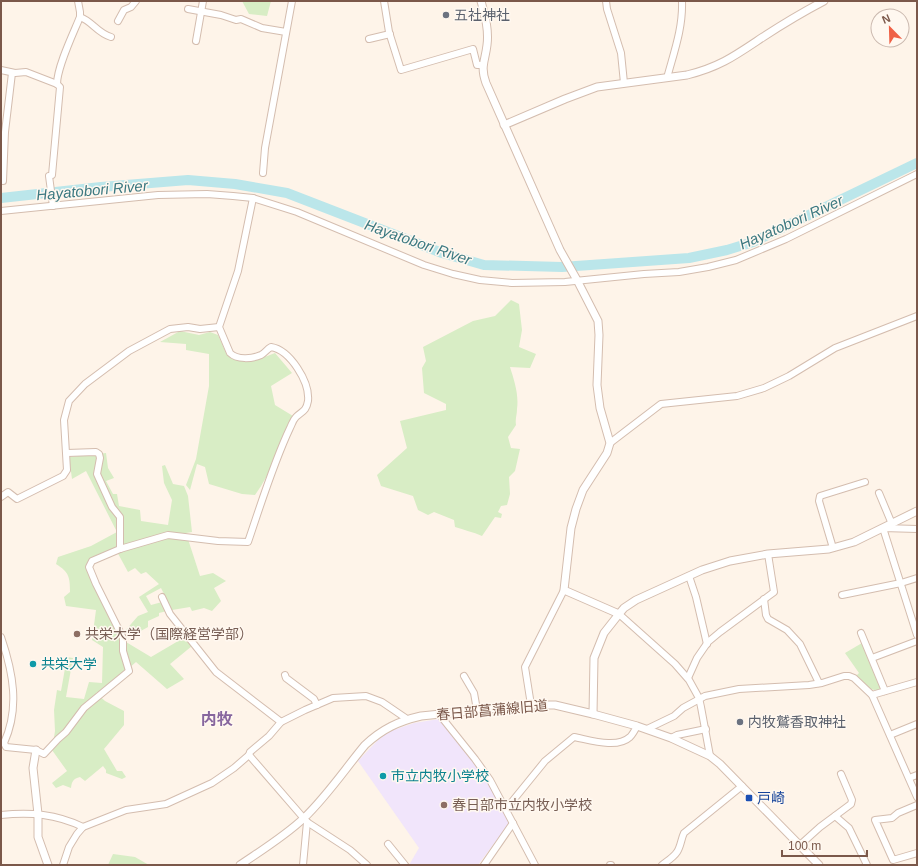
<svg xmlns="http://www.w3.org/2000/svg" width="918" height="866" font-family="Helvetica,'Noto Sans JP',sans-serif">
  <rect width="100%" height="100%" fill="#fef4e9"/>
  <!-- education -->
  <path fill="#f1e5fb" d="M439,719L475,764L491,788L509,821L508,825L478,865H409L419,848L358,761L377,741L388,732L414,723Z"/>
  <!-- green -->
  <g fill="#d8edc5">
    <path d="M242,1H271L267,16L249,14Z"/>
    <path d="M511,300L519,304L522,330L519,347L536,354L530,368L510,367C514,380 519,394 517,409C517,415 515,419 516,425L508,437L511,448L520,449L515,471L509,477L510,494L507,505L501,506L498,512L502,514L501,518L495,517L482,536C473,532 464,530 455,527L454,520L434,512L428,515L418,510L413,496L381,486L377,475L407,448L400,421L446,410V404L424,393L422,368L426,361L423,347L473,321L495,316Z"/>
    <path d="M180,331L199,335L210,332L218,335L227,355L257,360L275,353L292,373L271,386L275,405L293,416C280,442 273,471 255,495L242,494L209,484L205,467L197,464L190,490L186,485L196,459L209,386V354L186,350V344L160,342Z"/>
    <path d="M106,453L108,468L114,478L106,481L113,494H117L119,506L140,510L141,521L168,525L172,500L164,483L162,466L165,465L173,484L184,486L188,496L192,532L186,533L200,576L213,573L226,581L214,588L221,601L212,611L204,608L192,611L190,607L172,610L161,588L146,596L151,605L162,602L167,611L159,613V616L148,621V627L130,637L125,631L138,616L148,612L139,597L159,584L146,572L141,574L135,568L128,572L115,548L97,555L86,565L121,639L151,657L185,637L192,646L170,664L184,679L167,689L136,662L108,686L96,693L105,701L124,711V725L104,749L117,771H122L126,777L122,779L106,773V770L103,766L85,781L80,777C73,779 72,781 71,788L63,785L56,788L52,783L67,771L52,750L55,731L54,710L57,690L61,691L67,657L73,658L66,697L84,699L89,682L102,683L103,647L92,640L96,610L66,606L64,597L70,592C70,577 69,572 56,564L58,557L91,546L117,532L86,471L72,479L69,457Z"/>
    <path d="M862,643L881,688L878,691L867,688L856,676L859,673L845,653Z"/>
    <path d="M113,854L135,857L149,865H108Z"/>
  </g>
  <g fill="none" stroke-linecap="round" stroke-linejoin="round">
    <!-- river -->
    <path stroke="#bbe6ea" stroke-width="10" d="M1,198L101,187L188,180L235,184L287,193L442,253L484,265L562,267L689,258L727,250L753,242L917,163"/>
    <!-- minor casing -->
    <g stroke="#d4bdaf" stroke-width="8">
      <g id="minor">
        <path d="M384,1L389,32L401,70L473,49L477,65H482"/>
        <path d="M606,1L607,9L621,53L624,83"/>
        <path d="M188,9L221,15L236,20L241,19L262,28L286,32"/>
        <path d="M80,17C92,21 97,33 111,37"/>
        <path d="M118,21L124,10L131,7L136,1"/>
        <path d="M369,39L390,34"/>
        <path d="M196,41L203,1"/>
        <path d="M1,70L15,73L26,72L57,84L60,87L52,175"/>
        <path d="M667,78C674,52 683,28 682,1"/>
        <path d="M57,84C57,67 73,34 80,17V12L78,1"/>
        <path d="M263,173L265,148L292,1"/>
        <path d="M49,176L53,206"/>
        <path d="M3,181L5,132L12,73"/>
        <path d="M1,211L158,195L207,194L233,196L253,198L297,212L424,265L453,274L480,280L512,283L565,282L644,274L679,272L708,267L736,260L786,239L917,174"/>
        <path d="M610,443L661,404L737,396L764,388L789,376L835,348L917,316"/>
        <path d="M67,453L96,452L99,454L100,458L97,474L112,507L120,517V549"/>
        <path d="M879,493L892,524"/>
        <path d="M1,497L8,492L17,499L63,476L67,470L64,420L69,401L85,384L129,351L170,329L188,327L200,329L219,327"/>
        <path d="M917,529L883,528L917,635"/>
        <path d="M833,548L819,501L820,496L865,482"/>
        <path d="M689,576L696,597L707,644"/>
        <path d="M842,595L901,583L917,578"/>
        <path d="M162,597L170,614L216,672L281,722"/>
        <path d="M764,599L766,615L768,619L787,630L800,644L819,683"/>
        <path d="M619,614L675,664L689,680L699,698L701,707L710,756"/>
        <path d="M861,633L885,691"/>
        <path d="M1,637C13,672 20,708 4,743L6,747L36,750L44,754L58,739L66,732L84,708L129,671L123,651V638L96,584L89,567L92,561L120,549L168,535L218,541L248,542C261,504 273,464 290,428C292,424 293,420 296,417C302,411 306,412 308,401C310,382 290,350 271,347C267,349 265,353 261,355C252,359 237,360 230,353L219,327L238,271L253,198"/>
        <path d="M872,658L917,641"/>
        <path d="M285,675L286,678L314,699L317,705"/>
        <path d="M464,676L474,693L477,710"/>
        <path d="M688,678L697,658L708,642L720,632L774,592L768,554"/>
        <path d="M872,695L917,682"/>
        <path d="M531,705L525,667L564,590"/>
        <path d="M439,714L475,759L490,780L535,865"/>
        <path d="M647,729L674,716L683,708L705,696L739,689L809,685L822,683L844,676H849L854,678L872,695L917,797"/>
        <path d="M890,735L917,724"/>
        <path d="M671,738L677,735L706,729"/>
        <path d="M249,755L307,822L350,850L367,865"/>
        <path d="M909,778L917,775"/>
        <path d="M917,805L898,813L892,818L875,820L893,860L917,853"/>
        <path d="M506,809L545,761L574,737C590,740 617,749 630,737C633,734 635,730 637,726"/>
        <path d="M1,815C31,812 56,814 83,827"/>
        <path d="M835,816L849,828L867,865"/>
        <path d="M388,844L405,865"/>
        <path d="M800,845L820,827L851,804L852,800L841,774"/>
        <path d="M63,865L69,847L77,834L83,827L126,810L166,804L212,783L234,768L249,755L250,752L269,736L281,722L305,710L333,698L366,696L382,702L407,719"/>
        <path d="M303,865L307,822"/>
        <path d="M484,865L513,823"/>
        <path d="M610,865H611"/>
        <path d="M662,865C667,861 673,858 677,852C681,846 681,839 684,833L742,786"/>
      </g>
    </g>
    <!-- tertiary casing -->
    <g stroke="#d4bdaf" stroke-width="9">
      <g id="tertiary">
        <path d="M481,1C485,16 489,30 487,45C485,62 480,66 486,83L560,250L577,280L598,321L599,335L597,385L600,408L610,443L607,453L583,490L576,509L571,528L564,590L619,614L604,633L594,658L593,714"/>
        <path d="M504,125L565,99L597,87L687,75C720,67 736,55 763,37C783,24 803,12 824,1"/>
        <path d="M619,614L624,608L636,600L702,570L730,561L768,554L829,549L854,542L917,511"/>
        <path d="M36,750L33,768L38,814V837L48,865"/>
        <path d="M240,865C262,850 285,836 304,818C327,796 345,769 365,745C382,729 399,721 421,716L531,705H555L593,714L637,726L671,738L710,756L720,764L819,865"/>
      </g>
    </g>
    <!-- minor -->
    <use href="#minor" stroke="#fff" stroke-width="6"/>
    <!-- tertiary -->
    <use href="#tertiary" stroke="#fff" stroke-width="7"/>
  </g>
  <!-- markers -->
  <g fill="#6b7280" stroke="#fff8f0" stroke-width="1.5">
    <circle cx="446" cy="15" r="4"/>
    <circle cx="740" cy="722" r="4"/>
  </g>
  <g fill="#8d6e63" stroke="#fff8f0" stroke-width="1.5">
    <circle cx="77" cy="634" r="4"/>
    <circle cx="444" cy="805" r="4"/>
  </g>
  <g fill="#0f9aa8" stroke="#fff8f0" stroke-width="1.5">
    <circle cx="33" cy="664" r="4"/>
    <circle cx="383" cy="776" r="4"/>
  </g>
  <rect fill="#1a4fb4" stroke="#fff8f0" stroke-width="1.5" x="745" y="794" width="8" height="8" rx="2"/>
  <g text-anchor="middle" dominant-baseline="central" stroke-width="3" stroke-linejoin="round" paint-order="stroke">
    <!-- worship labels -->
    <g font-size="14" fill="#5b616d" stroke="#fff8f0" text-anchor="start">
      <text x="454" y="15">五社神社</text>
      <text x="748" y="722">内牧鷲香取神社</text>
    </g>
    <!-- education labels -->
    <g font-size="14" fill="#785e54" stroke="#fff8f0" text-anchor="start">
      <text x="85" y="634">共栄大学（国際経営学部）</text>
      <text x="452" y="805">春日部市立内牧小学校</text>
    </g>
    <!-- culture labels -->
    <g font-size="14" fill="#0d838f" stroke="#fff8f0" text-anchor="start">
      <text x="41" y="664">共栄大学</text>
      <text x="391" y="776">市立内牧小学校</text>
    </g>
    <!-- street labels -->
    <g font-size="14" fill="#7b584a" stroke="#fff8f0">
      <text transform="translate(492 710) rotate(-5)">春日部菖蒲線旧道</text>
    </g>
    <!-- transit labels -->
    <g font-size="14" fill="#164399" stroke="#fff8f0" text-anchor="start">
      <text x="757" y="798">戸崎</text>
    </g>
    <!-- water labels -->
    <g font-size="15" font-style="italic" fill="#3c7981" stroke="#fff8f0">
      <text transform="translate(92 190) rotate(-5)">Hayatobori River</text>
      <text transform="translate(791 222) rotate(-24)">Hayatobori River</text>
      <text transform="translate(418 242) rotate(19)">Hayatobori River</text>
    </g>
    <!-- quarter labels -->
    <g font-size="16" font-weight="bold" fill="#87669e" stroke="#fff8f0">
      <text x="217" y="719">内牧</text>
    </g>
  </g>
  <!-- border -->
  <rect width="918" height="866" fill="none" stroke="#7b584a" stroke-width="4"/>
  <!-- north arrow -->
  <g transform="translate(890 28) rotate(337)"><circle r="19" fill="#fff8f0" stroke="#cab8ae"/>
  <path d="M0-3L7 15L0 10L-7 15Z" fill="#ef6146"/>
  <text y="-6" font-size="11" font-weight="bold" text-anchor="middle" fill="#7b584a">N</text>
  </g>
  <!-- scale -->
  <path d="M782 850v6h85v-6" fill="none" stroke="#7b584a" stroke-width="2"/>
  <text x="788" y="850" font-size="12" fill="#7b584a" stroke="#fff8f0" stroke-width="3" paint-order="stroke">100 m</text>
</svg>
